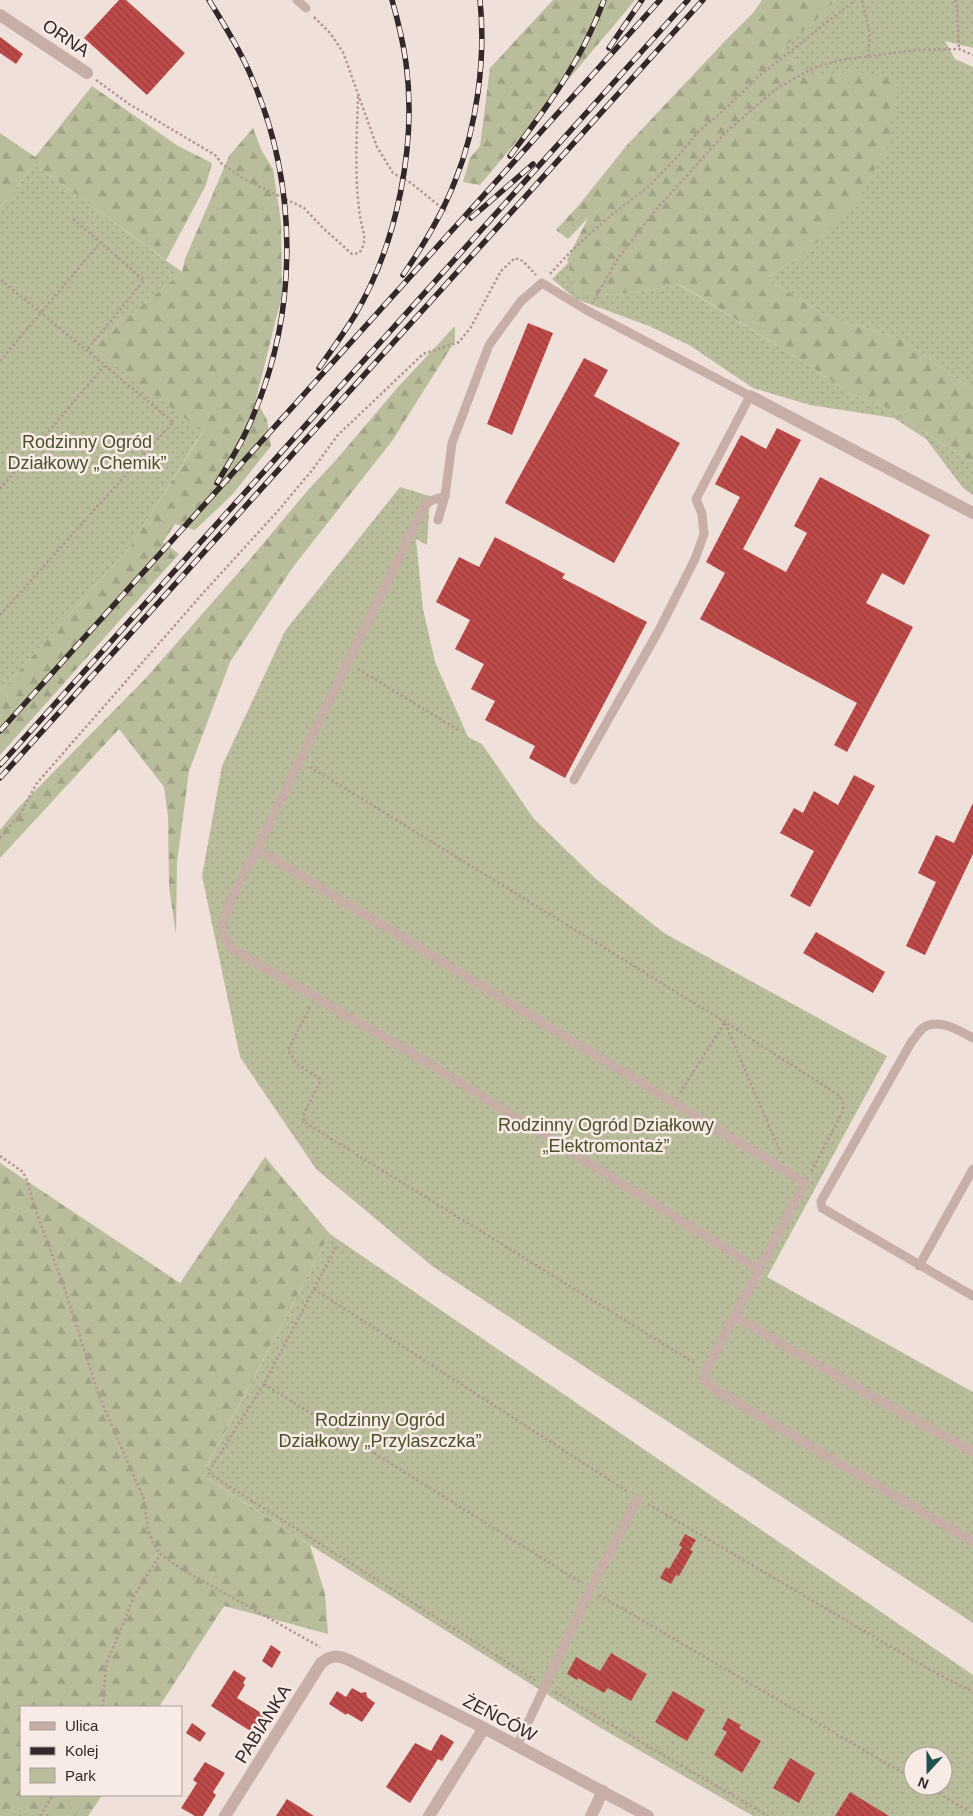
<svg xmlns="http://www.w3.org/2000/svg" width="973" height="1816" font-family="Helvetica,sans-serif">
  <defs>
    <pattern id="green-dots" width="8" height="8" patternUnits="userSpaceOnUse" patternTransform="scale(1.25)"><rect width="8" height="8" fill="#babd9b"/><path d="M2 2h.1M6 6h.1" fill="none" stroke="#a0a286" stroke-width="1.8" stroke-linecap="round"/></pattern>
    <pattern id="forest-firs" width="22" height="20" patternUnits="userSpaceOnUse" patternTransform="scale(1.25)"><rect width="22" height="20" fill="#babd9b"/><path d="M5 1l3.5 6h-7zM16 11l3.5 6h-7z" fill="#a0a286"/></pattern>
    <pattern id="building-back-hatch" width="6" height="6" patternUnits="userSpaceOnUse" patternTransform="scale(1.25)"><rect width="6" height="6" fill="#be4b49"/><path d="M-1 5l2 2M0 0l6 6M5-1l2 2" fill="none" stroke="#9b3e3d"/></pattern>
  </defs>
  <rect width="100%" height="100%" fill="#f0e0da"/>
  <!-- green -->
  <g fill="url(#green-dots)" fill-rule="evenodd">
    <path d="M836,0H973V48L945,41L955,59L973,67V390L903,340L823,314L766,278L808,251L854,71L809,79L782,49L812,24Z"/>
    <path d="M34,164L182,272L92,347L203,431L130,547L0,692V209Z"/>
    <path d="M568,263L576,292L615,295L680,285L813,368L852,395L882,405L973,463V495L963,488L926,439L894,418L810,405L753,388L689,345L649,326L576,299L552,279Z"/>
    <path d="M400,487L430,496L427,545L416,539L423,609L435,662L468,737L482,744L534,819L596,879L664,933L887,1056L767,1277L973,1392V1623L432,1266L316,1169L240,1057L202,876L222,766L285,631Z"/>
    <path d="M0,1163L206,1468L330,1234L973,1675V1816H753L599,1727L310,1545L207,1478L159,1707H21V1795H102L88,1816H0ZM913,1756H943V1786H913Z"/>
  </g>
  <!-- forest -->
  <g fill="url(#forest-firs)">
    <path d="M553,0H635L480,185L463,182L470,158L480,146L490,68Z"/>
    <path d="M762,0H836L812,24L782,49L809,78L854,71L898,80L889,143L858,200L808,251L766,278L823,314L903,340L973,390V463L882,405L852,395L813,368L681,285L615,295L576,292L567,260L588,218L568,239L556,230L579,205L627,145L725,41L753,13Z"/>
    <path d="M92,86L178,146L212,163L206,185L166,260L34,164L0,209V133L35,157Z"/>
    <path d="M253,128L262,151L273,169L281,222L282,295L256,399L267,420L271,446L232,495L195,530L175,524L163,542L179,554L0,755V692L130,547L203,432L92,347L182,272L185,259L229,156Z"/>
    <path d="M455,326V341L392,441L293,567L230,662L189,771L177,862L176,935L169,886L168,816L164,787L119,729L0,858V830L18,808L146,678L246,564L308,490L336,460L398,387Z"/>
    <path d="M265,1157L330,1234L202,1475L310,1545L325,1594L328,1634L224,1606L159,1707H21V1795H102L88,1816H0V1163L180,1283Z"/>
  </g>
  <!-- building -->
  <g fill="url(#building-back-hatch)">
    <path d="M119,0H126L185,53L147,95L84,38Z"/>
    <path d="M0,37L23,54L16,64L0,53Z"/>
    <path d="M528,323L553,333L512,435L487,424Z"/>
    <path d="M584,358L608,370L594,396L680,443L614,563L505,503Z"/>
    <path d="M777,428L801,440L743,549L786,572L807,533L794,526L820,477L930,535L904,585L882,573L866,603L913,627L847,752L834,745L857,703L700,619L725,573L706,562L740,497L715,484L741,435L766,449Z"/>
    <path d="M495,537L565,574L562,578L647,622L565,778L529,758L535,746L485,720L495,701L471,689L484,664L455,649L470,620L436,602L459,557L479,567Z"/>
    <path d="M854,775L875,786L810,907L790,896L814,851L780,833L794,808L803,813L814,791L838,805Z"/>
    <path d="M973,803V854L925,955L906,946L936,882L918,873L936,835L954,843Z"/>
    <path d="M816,932L885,972L873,993L803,953Z"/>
    <path d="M685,1534L696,1540L690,1550L693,1551L679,1576L676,1575L671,1584L660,1578L666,1567L669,1569L682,1547L679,1545Z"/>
    <path d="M271,1645L281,1652L272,1668L262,1661Z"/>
    <path d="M611,1653L647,1674L631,1701L608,1688L604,1693L578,1678L577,1680L567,1674L576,1657L600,1671Z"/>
    <path d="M234,1670L246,1678L243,1683L245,1685L237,1698L266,1716L255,1734L211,1706Z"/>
    <path d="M352,1688L361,1693L366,1692L367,1697L375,1703L362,1722L347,1713L346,1715L329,1704L337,1691L346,1697Z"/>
    <path d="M673,1691L705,1710L687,1741L655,1722Z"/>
    <path d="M728,1718L741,1725L739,1728L761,1741L742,1773L714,1755L727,1732L722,1729Z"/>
    <path d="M192,1723L206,1733L200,1742L186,1733Z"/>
    <path d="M441,1734L454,1742L442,1761L438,1759L410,1803L386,1787L415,1743L431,1751Z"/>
    <path d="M790,1758L815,1773L799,1803L773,1788Z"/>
    <path d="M205,1762L225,1773L213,1792L216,1795L203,1816H195L181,1808L197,1783L193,1780Z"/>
    <path d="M850,1792L889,1816H835Z"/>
    <path d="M287,1799L314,1816H276Z"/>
  </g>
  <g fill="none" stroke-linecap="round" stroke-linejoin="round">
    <!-- path -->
    <g stroke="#b29891" stroke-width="2.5" stroke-dasharray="2.5 2.5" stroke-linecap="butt">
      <path d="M862,0L870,34L868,56"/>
      <path d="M955,0L957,6L959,49"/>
      <path d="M314,17L330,33L343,52L377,147L393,173L411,183L448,213"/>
      <path d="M96,80L129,104L215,155L222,164L244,179L304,208L323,228L352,254L359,253C369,240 362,230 360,216C354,176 357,136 358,96"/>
      <path d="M73,219L144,280L86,351"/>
      <path d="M550,274L572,250L611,215L648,187L679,155L700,130L724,110L758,77L855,0"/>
      <path d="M594,300L619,257L654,212L726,132L776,89L813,68L841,60L916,50L959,49L973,55"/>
      <path d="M0,361L100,243"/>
      <path d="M0,489L104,366"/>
      <path d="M0,615L173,422L0,279"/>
      <path d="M358,669L460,731"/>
      <path d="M310,767L725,1022L840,1096L843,1103V1111L811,1172"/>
      <path d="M0,838L20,814L37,783L204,592L277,512L313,469L337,436L423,354L459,342L471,327L501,271L515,258L523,261L536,275"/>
      <path d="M310,1007L288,1050L297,1064L320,1079C318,1094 302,1107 304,1122L696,1364"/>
      <path d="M725,1023L781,1154"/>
      <path d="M680,1093L725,1022"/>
      <path d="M0,1156L23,1172L27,1180L34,1206L64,1287L99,1396L144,1499L148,1529L153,1543L160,1554L180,1568L320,1647"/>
      <path d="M336,1247L264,1384L208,1473L535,1680"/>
      <path d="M314,1289L628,1492"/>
      <path d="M264,1384L580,1582"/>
      <path d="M648,1504L934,1672L973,1692"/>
      <path d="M599,1595L913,1779"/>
      <path d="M555,1692L768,1816"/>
      <path d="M103,1707L106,1665L135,1594L160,1555"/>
      <path d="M926,1786L973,1814"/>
      <path d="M40,1816L53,1795"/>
    </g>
    <!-- service -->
    <g stroke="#c7aea6" stroke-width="9">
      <path d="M297,0L306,8"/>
      <path d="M438,520L445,496"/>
      <path d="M574,780L659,630L695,559L704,534L702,514L696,499L750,396L588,311L542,283L521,301L489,345L452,443L445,496L430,501L423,508L257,849L233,895L222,927L225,939L232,949L430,1064L760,1270"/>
      <path d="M257,849L805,1183L706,1370L704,1380L715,1390L973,1542"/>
      <path d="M973,1038C960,1031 938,1017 923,1028C919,1031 916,1037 912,1041L821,1201L822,1208L973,1296"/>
      <path d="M919,1266L973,1169"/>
      <path d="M735,1317L866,1393L973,1452"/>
      <path d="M517,1746L590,1590L638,1498"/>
    </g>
    <!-- minor -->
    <g stroke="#c7aea6" stroke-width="12">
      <path d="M0,15L87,73"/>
      <path d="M750,396L973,513"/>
      <path d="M225,1816L321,1663C331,1655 337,1655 349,1660L484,1728L648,1816"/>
      <path d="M429,1816L484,1728"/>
      <path d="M591,1816L603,1791"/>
    </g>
    <!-- rail casing -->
    <g stroke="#332827" stroke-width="5.5">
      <g id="rail">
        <path d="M209,0C224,25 240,49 251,76C298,183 299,309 253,416C244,440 230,461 217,483"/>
        <path d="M609,48L642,0"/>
        <path d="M510,156C533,125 557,94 576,60C587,41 596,21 604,0"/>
        <path d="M471,218L533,164"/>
        <path d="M403,275C423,246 442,215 455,181C477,127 486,58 480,0"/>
        <path d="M319,368C331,351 344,333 355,315C397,244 417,145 406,63C403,41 398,21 392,0"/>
        <path d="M0,731L660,0"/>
        <path d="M0,765L688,0"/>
        <path d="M0,778L703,0"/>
      </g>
    </g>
    <!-- rail -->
    <use href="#rail" stroke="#f8ebe5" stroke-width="4" stroke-dasharray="11" stroke-linecap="butt"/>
  </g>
  <g text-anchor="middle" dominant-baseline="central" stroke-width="5" stroke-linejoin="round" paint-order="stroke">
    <!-- street labels -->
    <g font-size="18" fill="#332827" stroke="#f8ebe5">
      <text transform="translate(66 38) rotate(34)">ORNA</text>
      <text transform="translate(500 1718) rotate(28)">ŻEŃCÓW</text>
      <text transform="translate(263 1724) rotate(-58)">PABIANKA</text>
    </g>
    <!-- park labels -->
    <g font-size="18" fill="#4b502c" stroke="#f8ebe5">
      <text x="87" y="442">Rodzinny Ogród<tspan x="87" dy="21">Działkowy „Chemik”</tspan></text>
      <text x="606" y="1125">Rodzinny Ogród Działkowy<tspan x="606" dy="21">„Elektromontaż”</tspan></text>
      <text x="380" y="1420">Rodzinny Ogród<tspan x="380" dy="21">Działkowy „Przylaszczka”</tspan></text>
    </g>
  </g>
  <!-- legend -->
  <rect x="20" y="1706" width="162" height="90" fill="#f8ebe5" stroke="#a99d99"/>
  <rect x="30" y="1722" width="25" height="8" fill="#c7aea6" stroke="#a99d99"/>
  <text x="65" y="1731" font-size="15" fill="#332827">Ulica</text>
  <rect x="30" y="1747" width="25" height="8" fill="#332827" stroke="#a99d99"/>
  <text x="65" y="1756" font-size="15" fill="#332827">Kolej</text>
  <rect x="30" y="1768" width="25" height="15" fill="#babd9b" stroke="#a99d99"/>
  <text x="65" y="1781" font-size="15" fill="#332827">Park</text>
  <!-- north arrow -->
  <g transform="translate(928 1771) rotate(201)"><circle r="24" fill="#f8ebe5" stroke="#a99d99"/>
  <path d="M0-4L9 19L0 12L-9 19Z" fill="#1f524a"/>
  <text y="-8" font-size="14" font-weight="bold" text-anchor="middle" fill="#332827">N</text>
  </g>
</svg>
